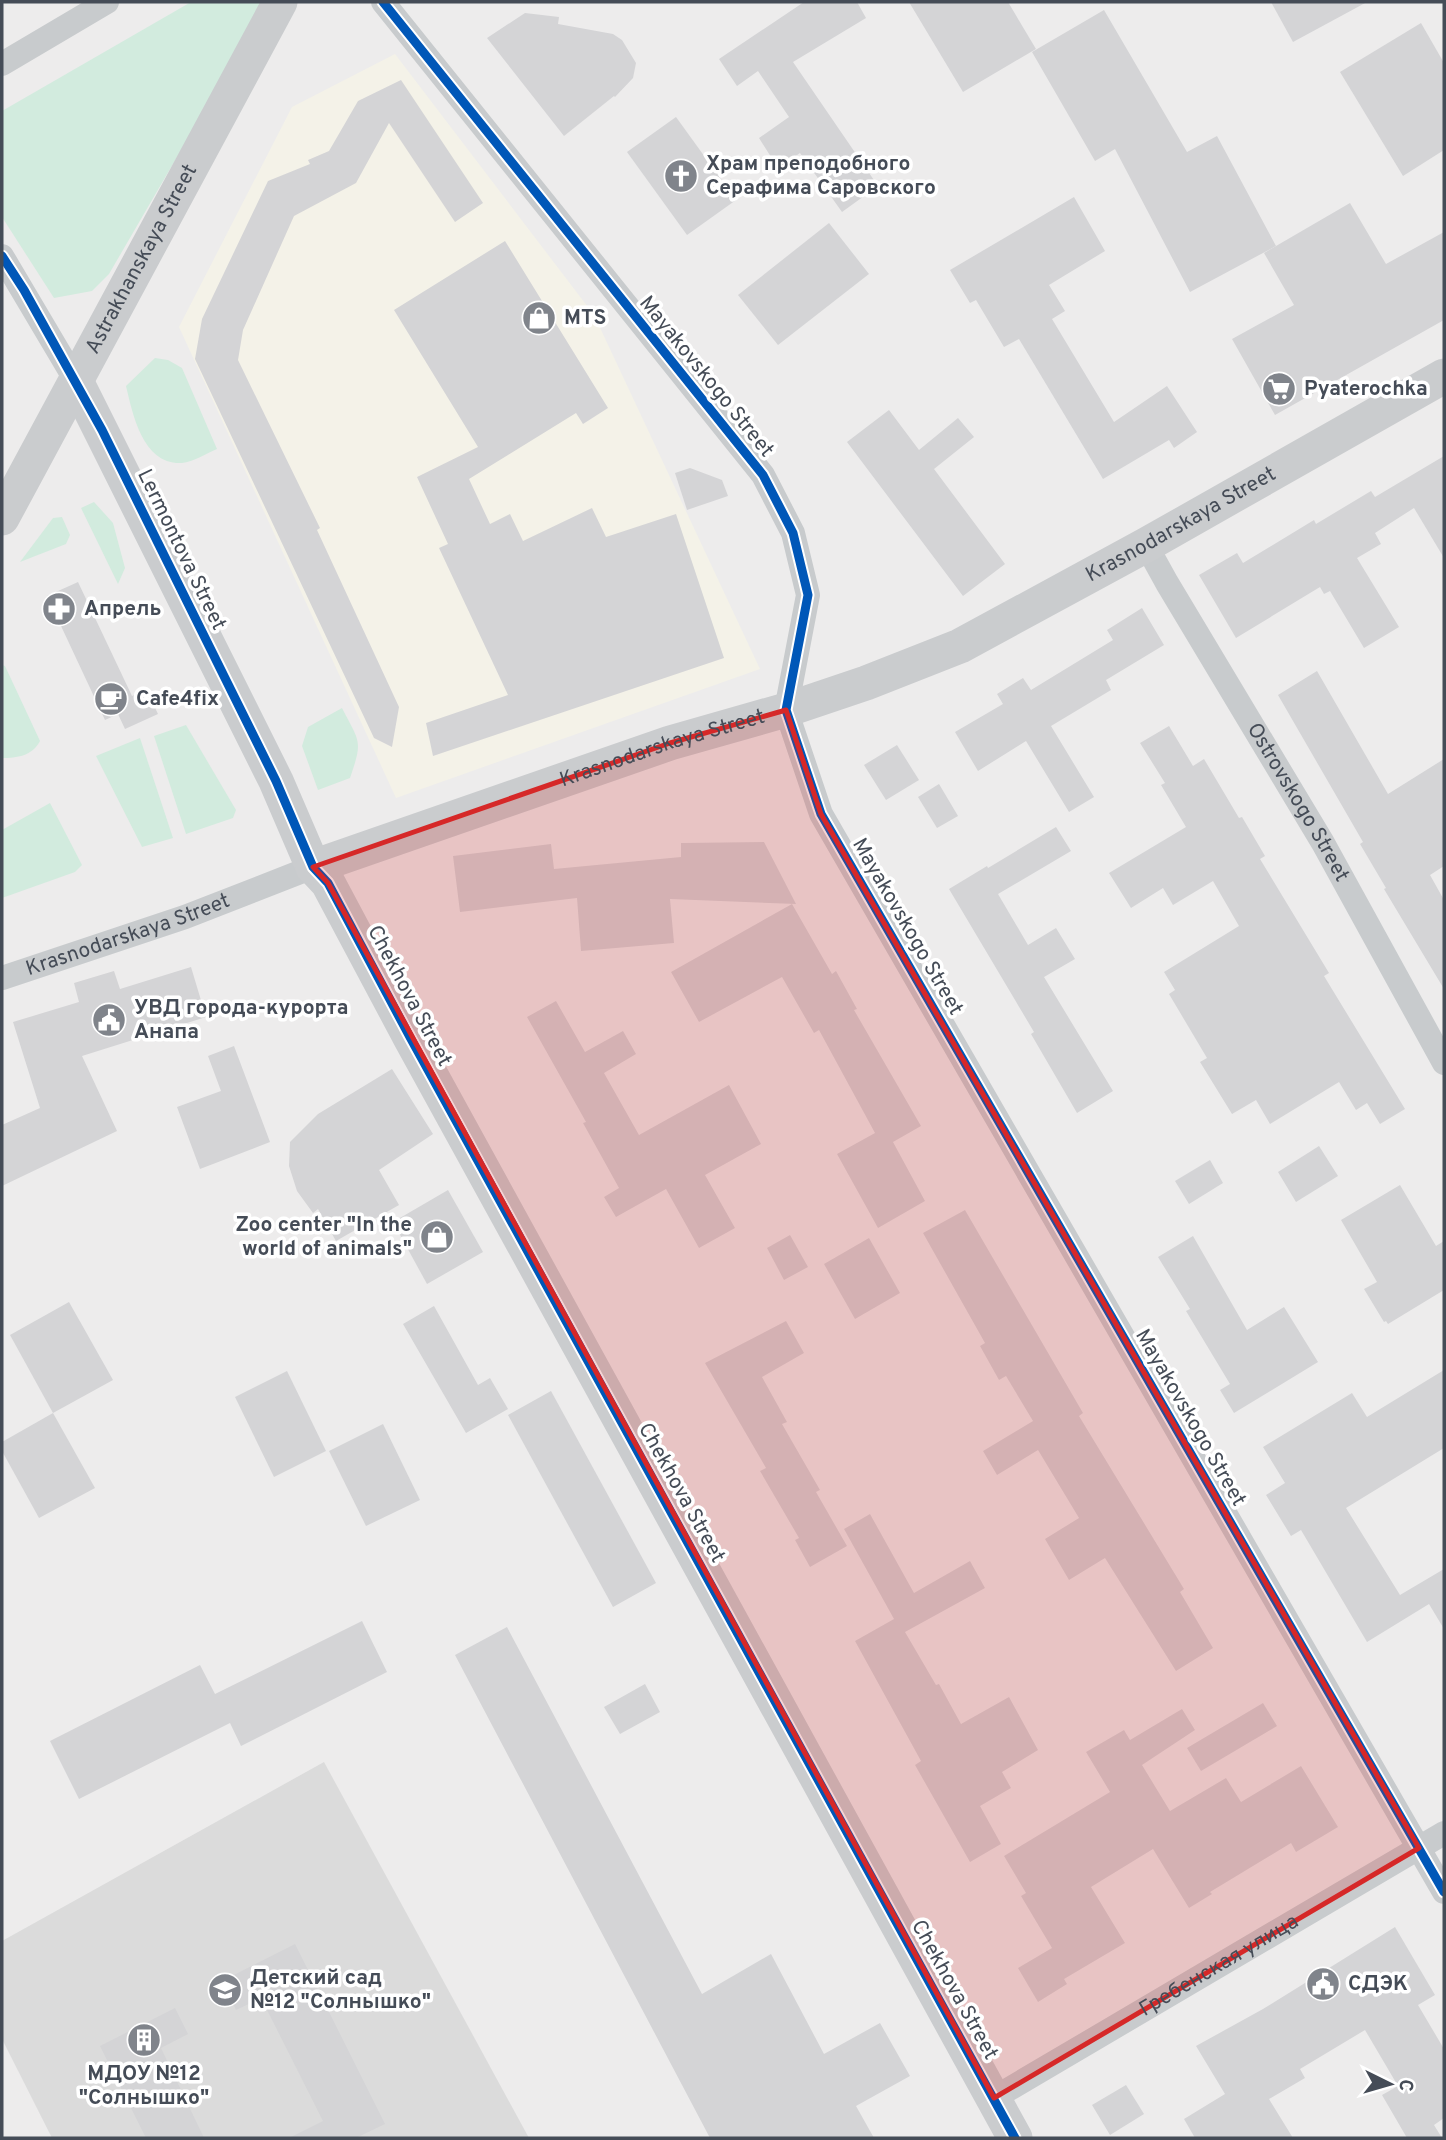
<svg xmlns="http://www.w3.org/2000/svg" width="1446" height="2140" font-family="Overpass,sans-serif">
  <rect width="100%" height="100%" fill="#edecec"/>
  <!-- commercial -->
  <path fill="#f4f2e8" d="M395,54L594,315L760,669L396,798L179,327L292,107Z"/>
  <!-- education -->
  <path fill="#dbdbdb" d="M324,1762L529,2138H52L2,2039V1941Z"/>
  <!-- green -->
  <g fill="#d2ebde">
    <path d="M191,2H267L109,274L92,291L54,298L2,217V111Z"/>
    <path d="M155,358L168,360L182,368L217,449C207,453 193,462 182,463C143,465 133,415 126,386Z"/>
    <path d="M94,502L113,523L125,568L118,584L81,508Z"/>
    <path d="M62,517L70,535L66,544L20,562L53,518Z"/>
    <path d="M2,665L5,666L40,741C32,756 17,758 2,758Z"/>
    <path d="M342,708C360,743 363,740 350,778L318,790L302,746L308,727Z"/>
    <path d="M186,725L236,810L233,818L186,834L154,736Z"/>
    <path d="M140,738L173,838L142,847L96,756Z"/>
    <path d="M50,803L82,865L75,872L2,898V830Z"/>
  </g>
  <!-- building -->
  <g fill="#d4d4d6">
    <path d="M804,2H857L866,18L793,62L878,186L842,212L800,153L778,168L759,138L789,117L758,71L737,86L719,59Z"/>
    <path d="M909,2H1008L1036,49L963,92Z"/>
    <path d="M1271,2H1367L1293,42Z"/>
    <path d="M1104,10L1187,152L1217,136L1276,246L1190,292L1115,149L1095,161L1032,52Z"/>
    <path d="M525,13L559,17L558,24L613,34L622,40L636,63L633,78L615,97L614,96L564,136L487,38Z"/>
    <path d="M1421,23L1444,63V150L1403,176L1340,72Z"/>
    <path d="M401,80L483,203L455,222L389,123L356,183L294,216L243,330L238,360L320,528L317,530L399,707L392,747L374,738L195,359L202,319L268,181L310,164L308,160L329,151L358,101Z"/>
    <path d="M676,117L736,200L687,235L627,152Z"/>
    <path d="M1074,197L1105,251L1049,285L1065,311L1052,319L1114,422L1167,386L1197,432L1174,448L1169,440L1103,479L1019,339L1004,347L976,300L970,303L950,270Z"/>
    <path d="M1350,203L1386,264L1444,232V320L1275,415L1232,339L1294,305L1264,253Z"/>
    <path d="M829,223L869,274L778,345L738,295Z"/>
    <path d="M505,241L608,408L583,424L576,413L469,479L490,524L510,514L523,541L592,508L606,537L676,514L724,658L433,756L426,723L508,695L439,548L448,544L417,477L478,447L394,310Z"/>
    <path d="M889,410L919,450L958,418L974,437L934,469L1005,564L963,596L847,442Z"/>
    <path d="M1444,456V558L1414,508L1375,533L1381,544L1357,558L1399,627L1364,648L1330,591L1324,594L1320,587L1236,638L1199,575L1237,553L1243,563L1314,520L1316,524L1371,491L1375,497Z"/>
    <path d="M690,468L722,480L728,496L687,510L675,473Z"/>
    <path d="M78,582L132,696L146,689L158,714L125,729L118,714L105,720L47,596Z"/>
    <path d="M1142,608L1164,645L1106,680L1111,690L1051,726L1094,797L1069,812L1026,741L978,771L955,732L1003,704L997,694L1023,678L1031,690L1113,640L1107,630Z"/>
    <path d="M1317,671L1388,794L1444,759V866L1430,875L1444,900V989L1384,889L1386,888L1360,844L1363,842L1278,695Z"/>
    <path d="M1169,726L1193,766L1204,759L1239,818L1242,817L1265,856L1260,859L1329,973L1324,976L1405,1109L1380,1124L1367,1103L1356,1110L1339,1082L1270,1124L1256,1100L1232,1114L1200,1062L1207,1058L1169,994L1175,990L1164,972L1239,926L1213,881L1173,905L1163,888L1131,908L1109,873L1186,827L1161,785L1165,783L1140,743Z"/>
    <path d="M897,745L919,780L886,800L864,765Z"/>
    <path d="M939,784L958,816L937,828L918,797Z"/>
    <path d="M1056,827L1071,851L998,894L1028,945L1056,928L1075,959L1044,977L1113,1091L1077,1113L1031,1034L1034,1032L949,889L987,866L988,868Z"/>
    <path d="M764,842L796,904L670,899L674,943L581,951L577,898L460,912L453,856L551,844L554,869L681,857V843Z"/>
    <path d="M792,904L832,974L836,971L857,1009L854,1010L921,1126L893,1142L925,1201L878,1228L837,1154L875,1133L819,1030L814,1033L782,977L699,1022L671,972Z"/>
    <path d="M191,967L206,1017L82,1056L117,1131L2,1186V1125L40,1108L13,1022L79,1002L74,983L114,971L120,989Z"/>
    <path d="M556,1001L585,1052L623,1031L636,1054L604,1073L639,1135L729,1085L761,1144L705,1175L735,1228L699,1248L666,1189L616,1217L604,1197L619,1188L583,1123L586,1122L527,1017Z"/>
    <path d="M234,1046L270,1142L200,1169L177,1107L221,1091L208,1056Z"/>
    <path d="M392,1069L433,1134L379,1170L399,1205L336,1241L318,1209L313,1213L297,1191L289,1166L290,1142L318,1114Z"/>
    <path d="M1319,1146L1338,1176L1296,1202L1278,1172Z"/>
    <path d="M1210,1160L1223,1183L1189,1204L1175,1181Z"/>
    <path d="M1400,1185L1436,1246L1444,1241V1290L1388,1324L1386,1321L1384,1322L1364,1289L1377,1282L1341,1220Z"/>
    <path d="M448,1190L483,1252L427,1284L393,1222Z"/>
    <path d="M965,1210L1083,1413L1079,1416L1184,1589L1180,1592L1213,1648L1176,1671L1105,1558L1069,1580L1045,1539L1079,1518L1038,1450L997,1475L983,1451L1033,1421L1006,1376L999,1380L980,1346L985,1343L923,1233Z"/>
    <path d="M790,1235L808,1267L784,1280L767,1248Z"/>
    <path d="M1193,1236L1247,1330L1284,1307L1318,1362L1234,1413L1220,1390L1230,1384L1186,1311L1190,1309L1158,1257Z"/>
    <path d="M869,1238L900,1293L855,1319L824,1264Z"/>
    <path d="M69,1302L113,1380L53,1413L10,1335Z"/>
    <path d="M434,1306L478,1385L490,1378L508,1409L466,1433L403,1324Z"/>
    <path d="M786,1321L804,1353L762,1377L787,1422L782,1424L820,1490L816,1492L847,1546L810,1567L795,1540L799,1538L760,1471L766,1468L705,1363Z"/>
    <path d="M1444,1370V1448L1346,1508L1400,1595L1444,1569V1629L1429,1604L1367,1642L1301,1530L1291,1536L1266,1495L1285,1483L1263,1447L1352,1393L1367,1417Z"/>
    <path d="M287,1371L326,1451L274,1477L235,1397Z"/>
    <path d="M551,1391L656,1583L613,1607L508,1415Z"/>
    <path d="M53,1413L95,1488L39,1518L2,1451V1442Z"/>
    <path d="M383,1424L420,1500L366,1526L329,1451Z"/>
    <path d="M870,1514L914,1593L970,1561L985,1588L905,1632L936,1685L939,1684L961,1724L1009,1697L1038,1750L1002,1772L1011,1788L980,1806L1001,1844L970,1862L915,1765L921,1761L855,1641L894,1619L844,1529Z"/>
    <path d="M362,1621L387,1672L241,1746L230,1723L79,1799L50,1741L200,1665L215,1694Z"/>
    <path d="M507,1627L702,1994L771,1954L824,2054L880,2023L910,2076L856,2106L874,2138H710L455,1655Z"/>
    <path d="M645,1684L660,1712L620,1734L604,1707Z"/>
    <path d="M1263,1703L1277,1726L1201,1771L1187,1748Z"/>
    <path d="M1182,1709L1195,1730L1142,1765L1170,1811L1226,1778L1241,1802L1301,1766L1338,1827L1296,1852L1291,1843L1210,1892L1212,1894L1189,1908L1153,1849L1091,1887L1125,1943L1064,1979L1067,1984L1038,2002L1018,1968L1052,1948L1021,1896L1026,1893L1004,1856L1110,1792L1086,1752L1124,1730L1130,1740Z"/>
    <path d="M1395,1927L1435,1995L1418,2005L1444,2049V2118L1434,2125L1442,2138H1407L1382,2095L1398,2086L1365,2030L1300,2069L1305,2078L1269,2099L1293,2138H1195L1184,2119L1225,2094L1196,2046L1263,2009Z"/>
    <path d="M295,1944L385,2124L356,2138H289L323,2121L261,1998L236,2010L222,1981Z"/>
    <path d="M175,2008L188,2034L161,2048L204,2138H146L100,2046Z"/>
    <path d="M1126,2085L1144,2114L1110,2135L1092,2105Z"/>
  </g>
  <g fill="none" stroke-linecap="round" stroke-linejoin="round">
    <!-- street -->
    <g stroke="#c8cbcd" stroke-width="24">
      <path d="M383,2L763,475L793,533L808,595L786,710L821,814L1444,1892"/>
      <path d="M2,64L107,2"/>
      <path d="M2,256L76,381"/>
      <path id="s1" d="M1146,545L1167,583L1323,843L1444,1063"/>
      <path id="s2" d="M2,978L185,917L313,867"/>
      <path id="s3" d="M994,2098L1444,1833"/>
    </g>
    <!-- secondary -->
    <g stroke="#caccce" stroke-width="35">
      <path d="M76,381L276,781L313,867L328,883L411,1039L1015,2138"/>
      <path id="s4" d="M2,518L280,2"/>
      <path id="s5" d="M313,867L670,743L786,710L866,683L960,646L1146,545L1444,376"/>
    </g>
    <!-- cycleway casing -->
    <g stroke="#fff" stroke-width="13">
      <g id="cycleway">
        <path d="M383,2L763,475L793,533L808,595L786,710L821,814L1444,1892"/>
        <path d="M2,256L24,290L102,430L276,781L313,867L328,883L411,1039L1015,2138"/>
      </g>
    </g>
    <!-- cycleway -->
    <use href="#cycleway" stroke="#0057b8" stroke-width="9"/>
  </g>
  <!-- marked area -->
  <path fill="#d62828" fill-opacity="0.2" stroke="#d62828" stroke-width="5" stroke-linejoin="round" d="M786,710L821,814L1419,1848L994,2098L328,883L313,867L670,743Z"/>
  <!-- icons -->
  <defs>
    <g id="church-disc" transform="scale(1.75)"><circle r="9.5" fill="#80848b" stroke="#fff"/><path d="M-1.2-6h2.4v3.5h3.3v2.4h-3.3V6h-2.4V-.1h-3.3v-2.4h3.3Z" fill="#fff"/></g>
    <g id="shop-disc" transform="scale(1.75)"><circle r="9.5" fill="#80848b" stroke="#fff"/><path d="M-5-2.5h2.3a2.7 3.5 0 0 1 5.4 0H5L5.5 6h-11ZM-1.5-2.5h3a1.5 2.3 0 0 0-3 0Z" fill="#fff"/></g>
    <g id="supermarket-disc" transform="scale(1.75)"><circle r="9.5" fill="#80848b" stroke="#fff"/><path d="M-6-5.5h2.5l.6 2H6L4.5 2H-2.5L-4.4-4H-6ZM-1.5 3.2a1.3 1.3 0 1 0 .1 0ZM3 3.2a1.3 1.3 0 1 0 .1 0Z" fill="#fff"/></g>
    <g id="pharmacy-disc" transform="scale(1.75)"><circle r="9.5" fill="#80848b" stroke="#fff"/><path d="M-2-6h4v4h4v4h-4v4h-4v-4h-4v-4h4Z" fill="#fff"/></g>
    <g id="cafe-disc" transform="scale(1.75)"><circle r="9.5" fill="#80848b" stroke="#fff"/><path d="M-5.5-4.5H6V0H3Q3 3.5 0 3.5H-2.5Q-5.5 3.5-5.5 0ZM3-3.2v2h1.7v-2ZM-6 4.5H4V6H-6Z" fill="#fff"/></g>
    <g id="civic-disc" transform="scale(1.75)"><circle r="9.5" fill="#80848b" stroke="#fff"/><path d="M-.6-6.5H3V-4.5H.6V-3L4-1V1h2V6H-6V1h2V-1L-.6-3ZM-1.2 2.5V6h2.4V2.5Z" fill="#fff"/></g>
    <g id="school-disc" transform="scale(1.75)"><circle r="9.5" fill="#80848b" stroke="#fff"/><path d="M0-5L7-2L0 1L-7-2ZM-4 1L0 2.5L4 1V4Q0 6-4 4Z" fill="#fff"/></g>
    <g id="building-disc" transform="scale(1.75)"><circle r="9.5" fill="#80848b" stroke="#fff"/><path d="M-4-6H4V6H1V3H-1V6H-4ZM-2.5-4.3h1.7v1.8h-1.7ZM.8-4.3h1.7v1.8H.8ZM-2.5-1h1.7V.8h-1.7ZM.8-1h1.7V.8H.8Z" fill="#fff"/></g>
  </defs>
  <g fill-rule="evenodd">
    <use href="#church-disc" x="681" y="176"/>
    <use href="#shop-disc" x="539" y="318"/>
    <use href="#supermarket-disc" x="1279" y="389"/>
    <use href="#pharmacy-disc" x="59" y="609"/>
    <use href="#cafe-disc" x="111" y="699"/>
    <use href="#civic-disc" x="109" y="1020"/>
    <use href="#shop-disc" x="437" y="1237"/>
    <use href="#civic-disc" x="1323" y="1984"/>
    <use href="#school-disc" x="225" y="1990"/>
    <use href="#building-disc" x="144" y="2040"/>
  </g>
  <g text-anchor="middle" dominant-baseline="central" stroke-width="7" stroke-linejoin="round" paint-order="stroke">
    <!-- poi labels -->
    <g font-size="21" font-weight="bold" fill="#454c57" stroke="#fff" text-anchor="start">
      <text x="706" y="164">Храм преподобного<tspan x="706" dy="24">Серафима Саровского</tspan></text>
      <text x="564" y="318">MTS</text>
      <text x="1304" y="389">Pyaterochka</text>
      <text x="84" y="609">Апрель</text>
      <text x="136" y="699">Cafe4fix</text>
      <text x="134" y="1008">УВД города-курорта<tspan x="134" dy="24">Анапа</tspan></text>
      <text x="412" y="1225" text-anchor="end">Zoo center "In the<tspan x="412" dy="24">world of animals"</tspan></text>
      <text x="250" y="1978">Детский сад<tspan x="250" dy="24">№12 "Солнышко"</tspan></text>
      <text x="1348" y="1984">СДЭК</text>
      <text x="144" y="2074" text-anchor="middle">МДОУ №12<tspan x="144" dy="24">"Солнышко"</tspan></text>
    </g>
    <!-- street labels -->
    <g font-size="21" fill="#454c57" stroke="#fff">
      <text stroke="none"><textPath href="#s4" startOffset="294">Astrakhanskaya Street</textPath></text>
      <text transform="translate(706 377) rotate(51)">Mayakovskogo Street</text>
      <text stroke="none"><textPath href="#s5" startOffset="936">Krasnodarskaya Street</textPath></text>
      <text transform="translate(181 550) rotate(64)">Lermontova Street</text>
      <text stroke="none"><textPath href="#s5" startOffset="369">Krasnodarskaya Street</textPath></text>
      <text stroke="none"><textPath href="#s1" startOffset="299">Ostrovskogo Street</textPath></text>
      <text transform="translate(907 927) rotate(60)">Mayakovskogo Street</text>
      <text stroke="none"><textPath href="#s2" startOffset="133">Krasnodarskaya Street</textPath></text>
      <text transform="translate(409 996) rotate(62)">Chekhova Street</text>
      <text transform="translate(1190 1418) rotate(60)">Mayakovskogo Street</text>
      <text transform="translate(681 1493) rotate(61)">Chekhova Street</text>
      <text stroke="none"><textPath href="#s3" startOffset="261">Гребенская улица</textPath></text>
      <text transform="translate(954 1990) rotate(61)">Chekhova Street</text>
    </g>
  </g>
  <!-- border -->
  <rect width="1446" height="2140" fill="none" stroke="#454c57" stroke-width="7"/>
  <!-- north arrow -->
  <g transform="translate(1390 2084) rotate(95)" stroke="#ffffff" stroke-width="5" paint-order="stroke">
  <path d="M0-5L12 26L0 18L-12 26Z" fill="#454c57"/>
  <text y="-10" font-size="19" font-weight="bold" text-anchor="middle" fill="#454c57">С</text>
  </g>
</svg>
